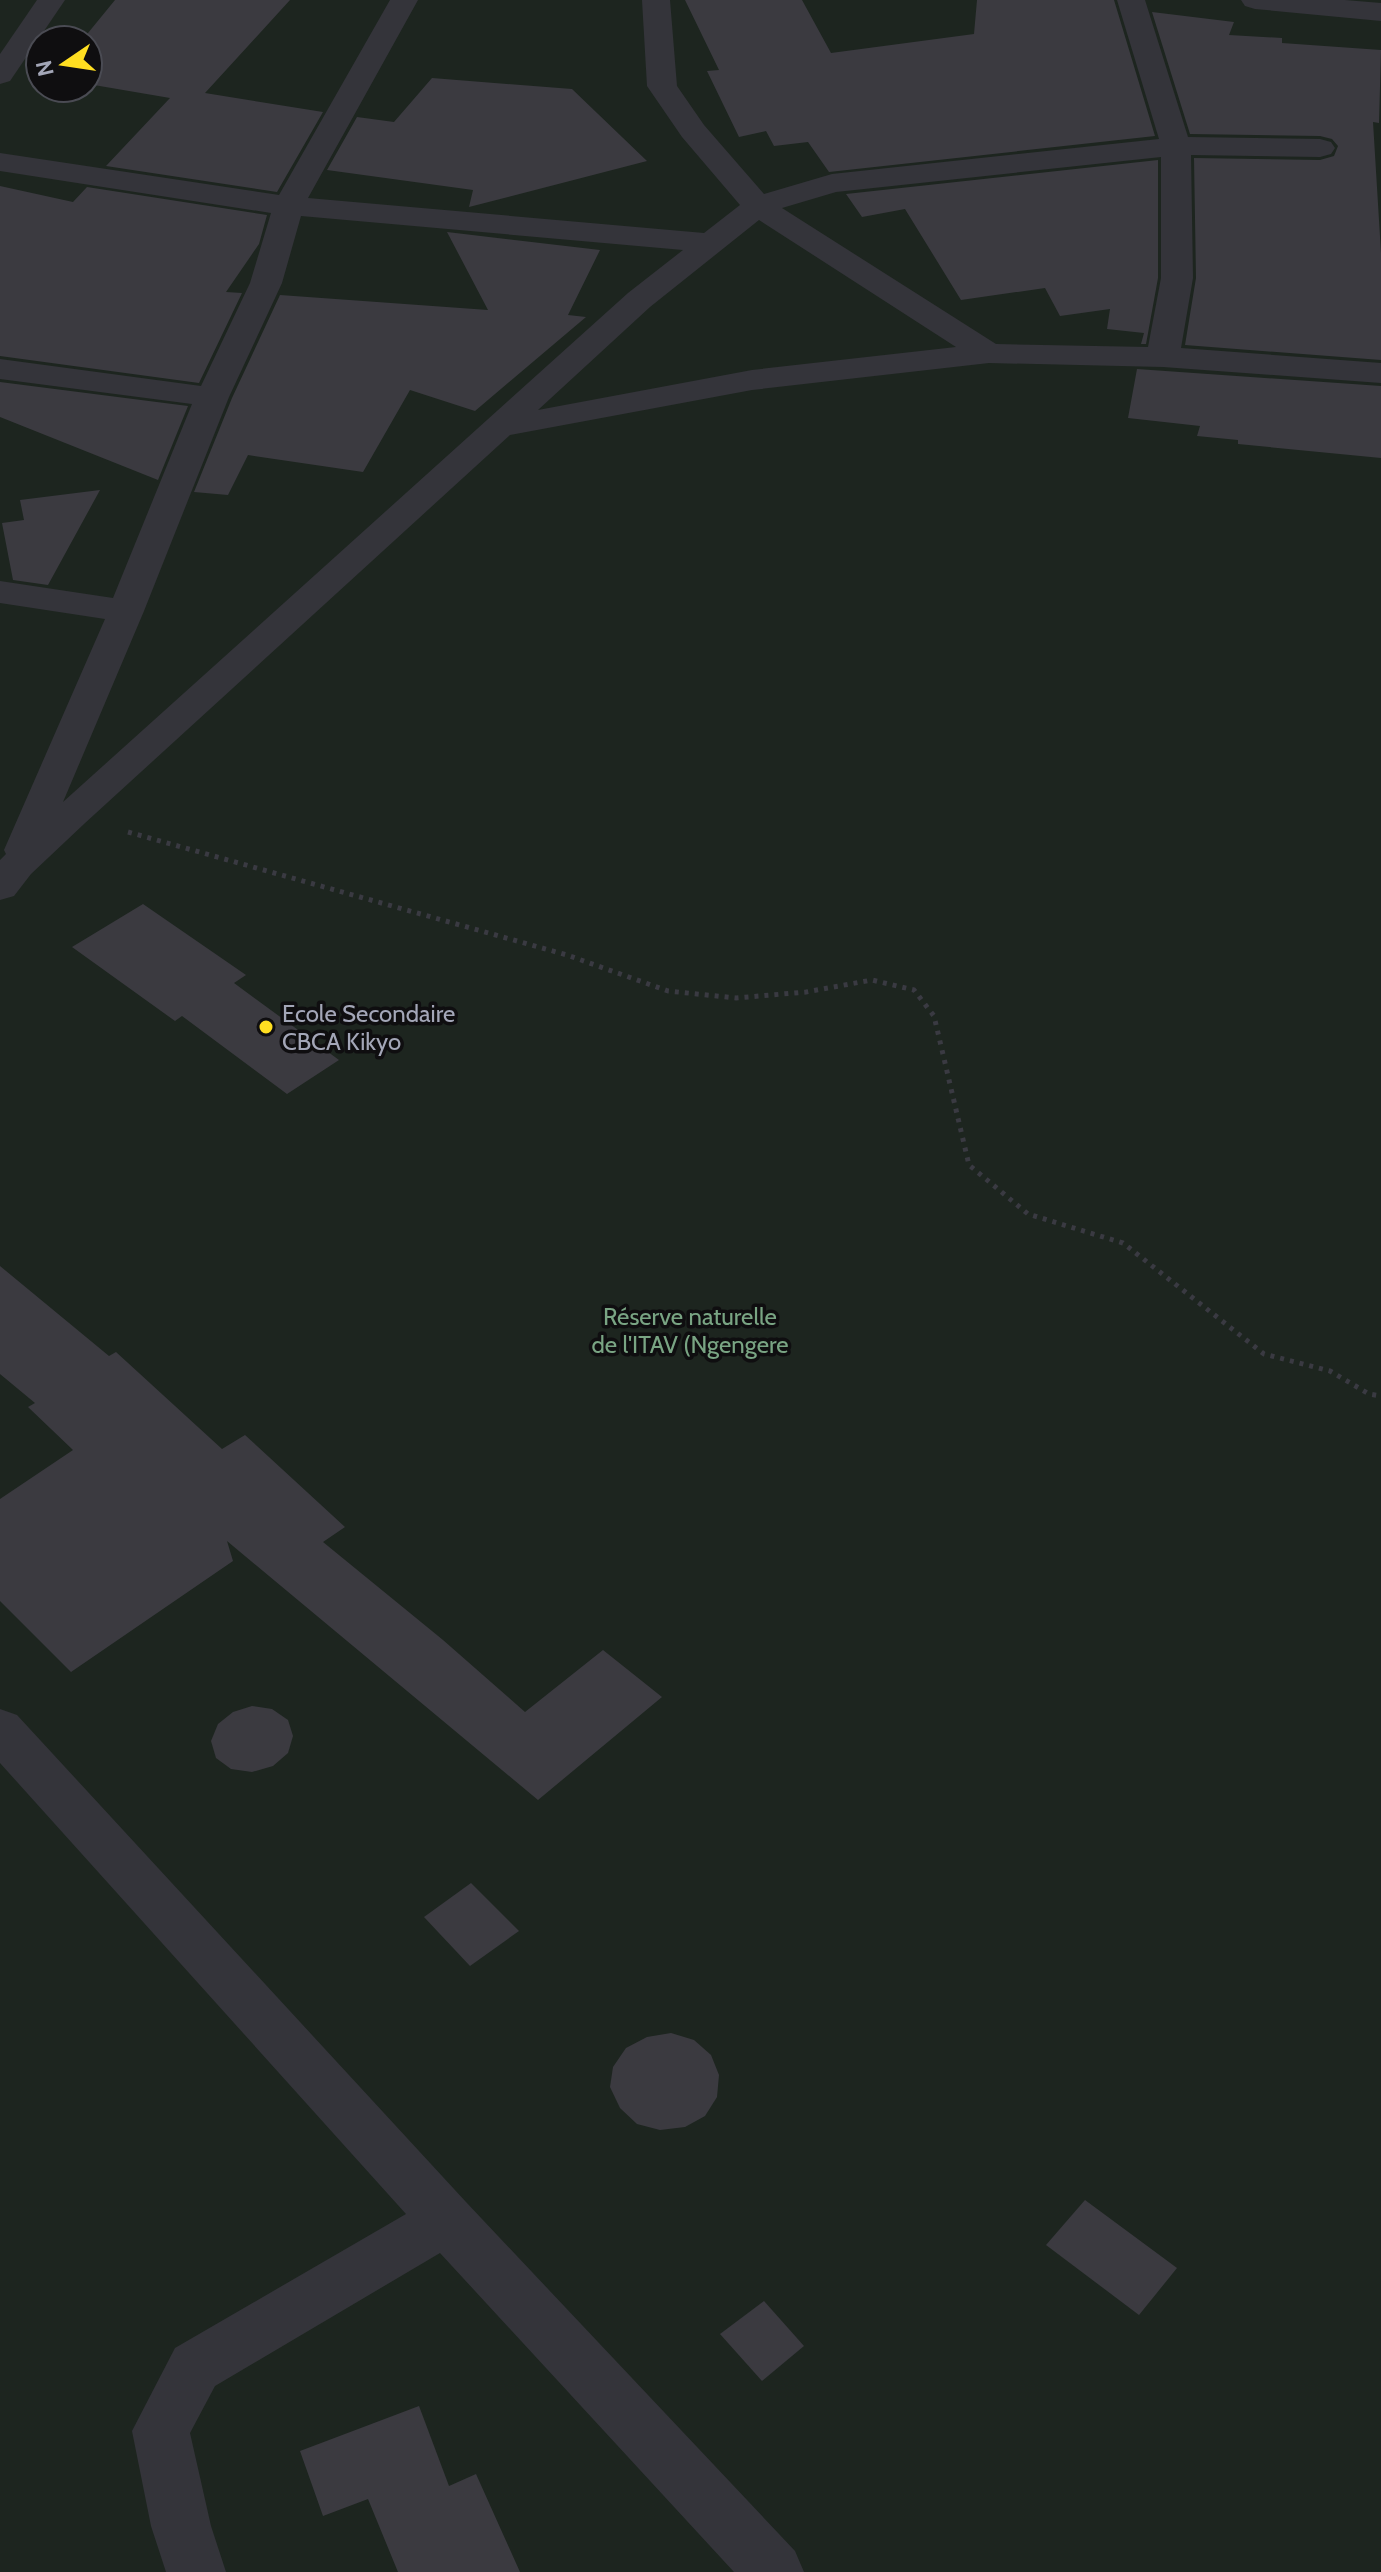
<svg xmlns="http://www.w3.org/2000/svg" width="1381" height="2572" font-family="Cabin,sans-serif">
  <rect width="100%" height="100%" fill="#141315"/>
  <!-- green -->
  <path fill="#1d251f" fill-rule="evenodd" d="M0,0H1381V2572H0ZM40,40H88V88H40Z"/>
  <!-- building -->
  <g fill="#3b3a40">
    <path d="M115,0H290L205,93L323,112L277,192L106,166L170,98L88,84V33Z"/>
    <path d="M685,0H802L831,53L974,34L977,0H1114L1155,136L829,172L808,142L774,146L766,131L739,137L707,71L719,70Z"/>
    <path d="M1152,12L1234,22L1229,35L1282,38V43L1381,50L1379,123L1373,122L1381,253V360L1185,345L1196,278L1194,158L1320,160L1334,156L1338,146L1332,139L1320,136L1190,134Z"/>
    <path d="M432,78L572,89L647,161L469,207L473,190L327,170L357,117L394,122Z"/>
    <path d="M1158,160V278L1146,344H1141L1144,333L1107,329L1110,309L1060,316L1045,288L961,300L905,209L862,217L846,194Z"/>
    <path d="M0,186L73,202L87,187L267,215L259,244L226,292L242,293L199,383L0,356Z"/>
    <path d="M447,232L600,250L568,315L586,317L475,411L410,390L363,472L248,455L228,495L194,492L232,398L280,295L488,310Z"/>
    <path d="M1137,369L1381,386V458L1238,444V440L1197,436L1200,426L1128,418Z"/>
    <path d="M0,382L188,406L158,480L0,417Z"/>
    <path d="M100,490L48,585L13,580L2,523L24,520L20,500Z"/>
    <path d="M143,904L246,975L234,983L339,1060L287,1094L182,1016L175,1021L72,947Z"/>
    <path d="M0,1266L109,1356L116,1352L222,1449L245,1435L345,1527L323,1542L443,1640L525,1712L603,1650L662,1697L538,1800L227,1541L233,1561L71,1672L0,1601V1499L73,1450L28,1407L35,1403L0,1374Z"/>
    <path d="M252,1706L272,1709L288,1720L293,1736L288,1753L273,1766L252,1772L231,1769L216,1758L211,1741L218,1724L233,1712Z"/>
    <path d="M471,1883L519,1931L470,1966L424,1917Z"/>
    <path d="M671,2033L694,2040L711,2055L719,2075L717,2097L705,2116L685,2127L660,2130L637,2124L620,2108L610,2087L613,2067L626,2048L647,2037Z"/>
    <path d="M1085,2200L1177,2268L1139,2315L1046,2245Z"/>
    <path d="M764,2301L804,2346L762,2381L720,2334Z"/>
    <path d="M419,2406L449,2486L476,2474L520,2572H398L368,2499L323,2516L300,2451Z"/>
  </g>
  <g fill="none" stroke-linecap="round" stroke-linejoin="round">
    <!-- path -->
    <path stroke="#3a3a42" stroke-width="5" stroke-dasharray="4 6" stroke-linecap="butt" d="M128,832L567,955L668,991L736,998L806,992L872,980L914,990L934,1016L969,1165L1028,1214L1123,1243L1264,1354L1330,1371L1369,1394L1381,1396"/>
    <!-- minor -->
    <g fill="#34343a" fill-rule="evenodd">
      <path d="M37,0H65L10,81L0,84V54Z"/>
      <path d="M390,0H418L308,198L704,233L740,205L682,137L647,86L642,0H670L677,86L704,125L764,194L832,174L1159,139L1117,0H1145L1188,137L1320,139L1331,142L1335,148L1331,154L1320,157L1191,155L1193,278L1181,348L1381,363V383L1163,367L989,363L752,390L510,435L84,824L31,874L14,896L0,900V860L6,854L4,850L105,619L0,603V581L113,598L192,404L0,379V359L201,386L250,283L271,213L0,171V153L279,195ZM1161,157V278L1148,347L996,344L782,208L836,192ZM301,216L683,250L628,293L63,802L144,611L229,397L282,283ZM759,220L956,347L752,370L538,410L650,307Z"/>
      <path d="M1241,0H1345L1381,3V21L1255,9L1245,6Z"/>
      <path d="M0,1709L17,1715L466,2202L795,2551L804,2572H734L440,2253L215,2386L190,2433L211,2526L226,2572H166L151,2526L132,2431L175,2348L406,2214L0,1763Z"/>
    </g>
  </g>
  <!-- markers -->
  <circle fill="#ffde21" stroke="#0f0e10" stroke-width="3" cx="266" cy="1027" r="8"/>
  <g text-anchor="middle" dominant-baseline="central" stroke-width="7" stroke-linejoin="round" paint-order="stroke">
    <!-- poi labels -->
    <g font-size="24" fill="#a3a6b7" stroke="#0f0e10" text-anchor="start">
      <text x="282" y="1013">Ecole Secondaire<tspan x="282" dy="28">CBCA Kikyo</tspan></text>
    </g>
    <!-- park labels -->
    <g font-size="24" fill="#79a483" stroke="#0f0e10">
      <text x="690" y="1316">Réserve naturelle<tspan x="690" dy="28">de l'ITAV (Ngengere</tspan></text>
    </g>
  </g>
  <!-- north arrow -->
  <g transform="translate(64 64) rotate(257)"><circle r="38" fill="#0f0e10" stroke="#4a4b53" stroke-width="2"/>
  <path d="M0-6L14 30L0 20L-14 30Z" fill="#ffde21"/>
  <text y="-12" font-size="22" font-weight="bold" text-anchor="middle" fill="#a3a6b7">N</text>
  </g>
</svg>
